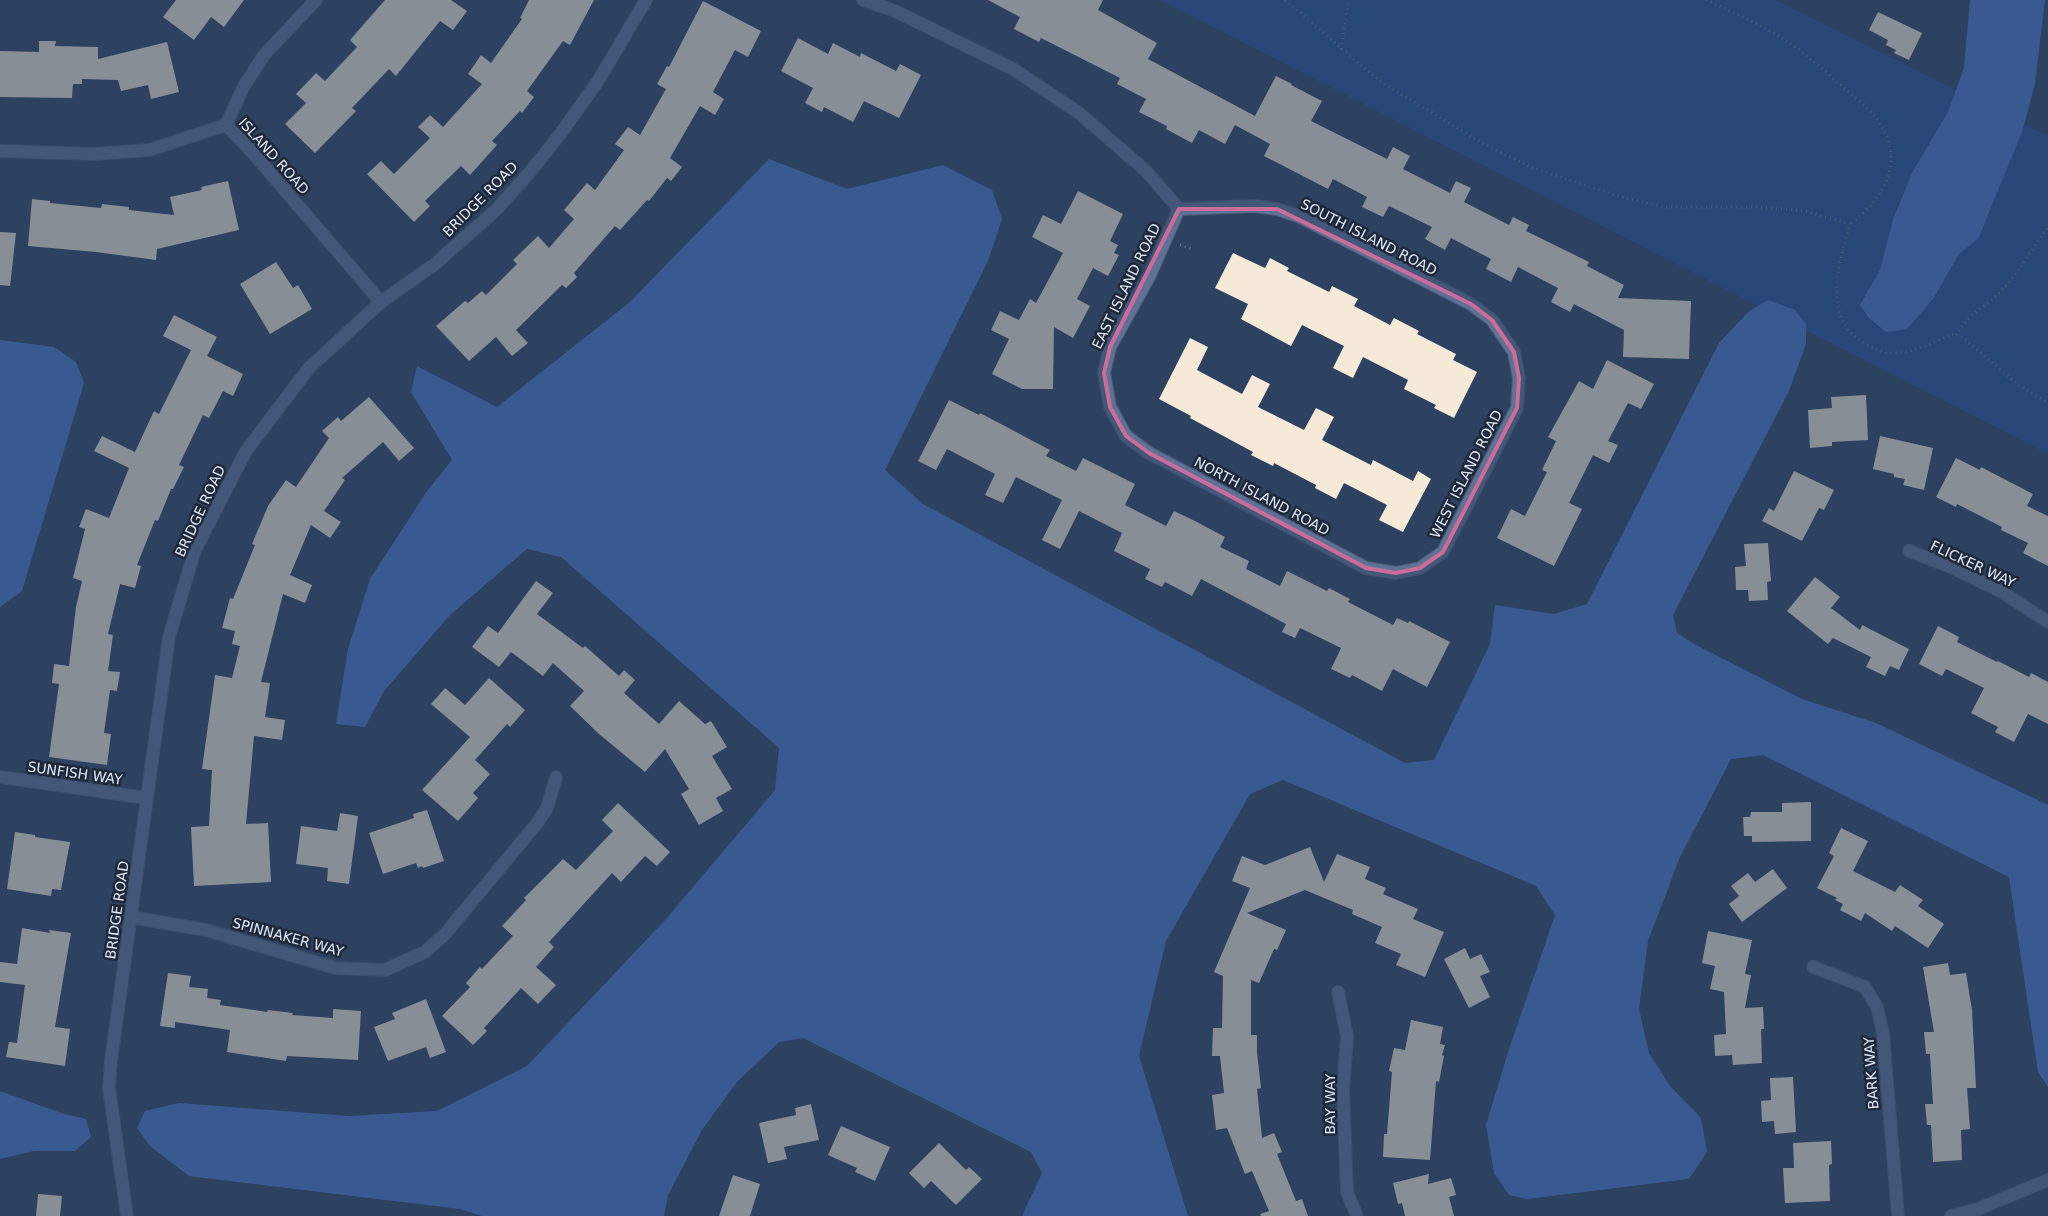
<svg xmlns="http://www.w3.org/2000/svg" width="2048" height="1216" font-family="'DejaVu Sans',sans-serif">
  <rect width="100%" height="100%" fill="#2d4160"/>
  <!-- green -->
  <path fill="#214e94" d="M1160,0H1776L2048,136V454Z"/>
  <!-- water -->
  <g fill="#4579cb">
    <path d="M1970,0H2045L2035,84L2022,132L1978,239L1959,254L1933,299L1907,329L1886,332L1869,318L1860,305L1880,270L1893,220L1912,173L1948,112L1964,68Z"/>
    <path d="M769,159L847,189L943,165L992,190L1002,219L988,261L885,470L923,504L1405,763L1434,760L1490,644L1495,605L1554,614L1587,604L1719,343L1748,312L1768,300L1795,310L1806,324V344L1789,391L1673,615L1677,633L1694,644L1802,699L1876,723L2048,805V1087L2038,1072L2009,877L1763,755L1731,759L1680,857L1648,941L1639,1009L1649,1053L1670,1086L1701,1118L1707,1152L1689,1179L1527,1199L1509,1195L1494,1173L1486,1125L1509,1049L1555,915L1536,886L1283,780L1250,794L1166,941L1139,1056L1188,1216H1022L1042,1173L1031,1152L803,1038L779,1042L737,1082L702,1130L668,1195L664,1216H482L460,1209L189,1176L150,1146L137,1128L145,1111L179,1103L349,1116L437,1111L527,1066L666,919L775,790L779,748L561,557L527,549L450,615L384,691L365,727L336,724L348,649L370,579L427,491L452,460L411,392L417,366L497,407L630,302Z"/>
    <path d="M0,340L54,347L76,362L84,383L22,591L0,607Z"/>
    <path d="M0,1091L64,1114L86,1119L91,1137L75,1151H34L0,1159Z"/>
  </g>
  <!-- building -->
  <g fill="#f5ead7">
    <path d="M176,0H244L224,27L211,17L194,40L163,17Z"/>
    <path d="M385,0H451L467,11L453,30L440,21L396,76L389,69L352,108L356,111L315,153L285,124L306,103L296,94L316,73L325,81L357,47L350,40Z"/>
    <path d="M529,0H594L570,45L563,41L527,91L534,97L522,113L520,111L492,141L497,145L470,175L461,166L425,201L430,206L414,222L367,174L381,161L394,174L430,138L418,127L430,115L443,127L482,84L468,74L481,55L491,63L522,19L520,18Z"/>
    <path d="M988,0H1103L1098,10L1157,43L1148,59L1255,116L1276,76L1292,84L1291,85L1322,101L1311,121L1387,159L1393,147L1410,156L1403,169L1450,193L1456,181L1471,188L1464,202L1509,225L1513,217L1529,225L1526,231L1589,262L1587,266L1624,285L1618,298L1691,301L1689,359L1623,357L1624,330L1574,304L1570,312L1551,302L1558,288L1518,267L1511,282L1486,269L1491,259L1451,238L1445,250L1425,239L1432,227L1389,206L1383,217L1362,207L1367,197L1333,179L1328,189L1264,156L1270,144L1235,125L1225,144L1199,130L1192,143L1166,129L1167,126L1139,112L1146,99L1117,84L1120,78L1041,38L1039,42L1014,29L1020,17Z"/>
    <path d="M703,1L761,31L748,57L735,50L713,92L724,99L715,115L700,106L670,158L682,167L671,181L667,178L649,201L647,200L620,230L615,226L574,273L577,277L566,288L562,285L516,330L528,343L512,356L496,337L469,361L436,326L465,301L468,303L482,291L486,295L517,264L513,260L538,236L549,248L574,219L564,210L587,183L595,190L624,150L615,144L628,127L640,135L666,89L657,84L667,66L669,67Z"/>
    <path d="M1878,12L1922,33L1909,60L1894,53L1896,50L1886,45L1888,40L1869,30Z"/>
    <path d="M798,38L828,54L833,43L860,57L861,53L896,71L900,64L921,75L899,118L864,101L853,122L824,107L822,112L805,103L813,88L781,71Z"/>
    <path d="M39,41H56L55,46L98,47V59L167,42L179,92L151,99L148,85L121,91L118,80L82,79V84H73L72,98L0,97V51L39,52Z"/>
    <path d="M228,181L239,230L157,249L156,260L96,252L28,246L32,199L50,201V203L101,208L102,204L129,207V210L174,215L170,197L202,190L201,187Z"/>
    <path d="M1078,191L1123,214L1110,241L1118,245L1114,253L1119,255L1108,276L1093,268L1077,299L1090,306L1073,338L1054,327L1053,389H1022L992,374L1009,339L991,330L1000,311L1019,320L1030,299L1036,303L1063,253L1032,237L1043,215L1061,224Z"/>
    <path d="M0,232L16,233L10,286L0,285Z"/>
    <path d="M1233,253L1265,268L1270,258L1289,268L1287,271L1329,292L1332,286L1358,299L1354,306L1390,325L1394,318L1419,331L1417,334L1456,354L1453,360L1477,372L1454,418L1434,408L1436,405L1404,389L1408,380L1363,357L1353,378L1333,368L1344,346L1302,325L1291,346L1241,319L1248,304L1215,288Z"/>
    <path d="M276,262L293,288L298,285L312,309L270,334L240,284Z"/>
    <path d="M174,315L217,337L207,356L243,374L233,396L223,391L209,418L203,415L179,465L184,467L173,489H171L158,521L155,520L137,565L141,566L135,588L120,584L108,634L113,635L108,671L120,672L117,691L110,690L104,733L111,734L107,765L49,757L59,684L52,683L54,664L69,666L76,607L82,581L73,578L85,529L79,527L86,509L109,518L129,468L94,451L102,436L135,452L154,411L159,414L191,350L163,336Z"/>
    <path d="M1190,338L1208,347L1197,370L1242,394L1252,375L1270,384L1258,407L1304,430L1316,408L1334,417L1322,440L1371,465L1373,460L1413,481L1418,471L1431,479L1403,532L1379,520L1387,505L1344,483L1336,499L1315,488L1316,485L1274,463L1273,466L1251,455L1253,452L1190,418L1191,416L1159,399Z"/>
    <path d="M1607,360L1654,384L1641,409L1628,403L1608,441L1618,445L1609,463L1593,455L1569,503L1582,509L1554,566L1497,538L1511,509L1525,516L1547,472L1542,470L1556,441L1548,437L1579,381L1593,389Z"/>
    <path d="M1866,395L1868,440L1832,442V446L1810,448L1808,410L1832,408L1831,397Z"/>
    <path d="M369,397L414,448L399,461L383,442L342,478L345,480L324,511L341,522L330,538L311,525L290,575L312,585L305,603L283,594L261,682L270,683L265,717L285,720L282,740L254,736L246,824L268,823L271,882L194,886L191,827L209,826L212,770L202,769L215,675L232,678L240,646L232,644L235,631L222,628L230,598L233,599L255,545L252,544L268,506L286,480L296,487L329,438L322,431L338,417L341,421Z"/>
    <path d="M949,400L979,415L980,413L1050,450L1046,456L1076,471L1083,458L1135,484L1125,505L1166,526L1174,511L1195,521L1225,537L1220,547L1249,561L1246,569L1280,586L1287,571L1327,591L1329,588L1350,599L1348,602L1393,625L1397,618L1408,623L1409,621L1450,642L1427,687L1393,669L1382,691L1352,675L1350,678L1331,669L1341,648L1300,628L1295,638L1282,632L1286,624L1201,579L1192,596L1165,582L1162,587L1145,579L1150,569L1114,551L1122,533L1079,511L1060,549L1042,540L1062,500L1016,477L1003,503L985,495L995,474L947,449L936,470L918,461Z"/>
    <path d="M1880,436L1933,448L1924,490L1903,485L1905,479L1894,477V474L1873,469Z"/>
    <path d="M1956,458L1980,470L1981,467L2033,494L2027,506L2048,516V566L2023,553L2028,543L2001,530L2002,527L1957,504L1956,507L1936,497Z"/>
    <path d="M1794,471L1834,490L1824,510L1819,508L1802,541L1762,521L1769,508L1774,511Z"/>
    <path d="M1768,543L1771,581L1767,582L1768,600L1749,601L1748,590H1736L1735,567L1746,566L1744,544Z"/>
    <path d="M1815,577L1840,597L1831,608L1860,630L1862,625L1909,649L1899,670L1890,666L1885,676L1866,667L1871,657L1833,638L1828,644L1787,611Z"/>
    <path d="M536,581L553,593L537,614L583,648L585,646L619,676L624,670L635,680L624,693L659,724L679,701L705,724L711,721L727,747L712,756L732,789L716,798L723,811L699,825L681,794L689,789L665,749L645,772L599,734L570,706L584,691L553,663L543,676L511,652L499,667L472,647L488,626L498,633Z"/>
    <path d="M1938,626L1959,637L1957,642L1997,662L1998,661L2029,677L2031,673L2048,682V724L2028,714L2014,742L1995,732L1998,727L1971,713L1984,688L1946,669L1942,676L1919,664Z"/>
    <path d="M489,678L525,710L510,727L507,724L475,760L490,774L473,793L478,798L458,821L422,790L470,737L431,704L445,688L465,705Z"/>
    <path d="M1811,802V841L1752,842V836H1744L1743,817H1750L1751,812H1782V803Z"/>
    <path d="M618,803L670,852L657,866L645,856L621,882L612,873L549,942L554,947L536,967L556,985L538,1004L521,988L484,1028L487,1031L473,1045L442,1016L470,987L466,983L480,967L482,969L513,936L502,926L526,900L524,898L563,859L576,870L613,831L602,820Z"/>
    <path d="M427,810L444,861L423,868L422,866L418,868L416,863L383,874L369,833L414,818L413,814Z"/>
    <path d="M340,813L358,816L349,884L327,881L328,868L296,864L301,826L337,831Z"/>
    <path d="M1841,828L1868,841L1853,871L1895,892L1900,885L1923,900L1918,906L1944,924L1928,948L1895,926L1892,931L1865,913L1861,921L1840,910L1843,904L1835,900L1837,898L1817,888L1834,856L1829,853Z"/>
    <path d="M15,832L35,835V837L70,842L61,890L52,889L51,896L7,889Z"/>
    <path d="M1310,847L1324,882L1337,854L1370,867L1365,879L1386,888L1383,894L1418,909L1413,919L1444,932L1425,977L1396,965L1401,954L1375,943L1382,927L1352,914L1353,910L1305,890L1247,913L1286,930L1277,950L1274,949L1259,983L1251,980V1035H1257V1053L1261,1088L1257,1089L1262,1138L1274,1133L1282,1152L1277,1154L1296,1201L1302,1199L1308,1216H1261L1260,1214L1269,1211L1252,1171L1245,1174L1227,1128L1216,1130L1212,1095L1224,1093L1220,1056H1212L1213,1028H1222L1223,976L1214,972L1250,888L1232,881L1242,856L1265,865Z"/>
    <path d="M1773,869L1787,888L1742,922L1729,904L1739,896L1731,886L1748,873L1755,882Z"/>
    <path d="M22,928L50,933L49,930L71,933L55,1027L70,1029L65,1066L6,1057L9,1042L17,1043L25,985L0,982V962L17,964Z"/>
    <path d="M1708,931L1752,940L1745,974L1751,975L1745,1008L1763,1007L1764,1029H1761L1762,1063L1733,1065L1732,1055L1715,1056L1714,1035L1726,1034L1724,992L1710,989L1715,966L1702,963Z"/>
    <path d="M1465,948L1470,959L1481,954L1490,972L1480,976L1490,997L1469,1008L1444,959Z"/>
    <path d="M1948,963L1950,975L1966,973L1972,1010L1976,1088H1967L1970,1129L1961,1130L1962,1160L1933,1162L1931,1125H1927L1925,1104H1933L1930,1054H1926L1924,1032H1934L1923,967Z"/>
    <path d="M168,973L191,976L189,987L208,989L207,998L221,1000L220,1005L267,1012L268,1010L293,1013L292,1015L333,1018V1009L361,1011L358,1060L287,1056L286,1061L227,1052L230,1030L175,1022V1028L160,1026Z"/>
    <path d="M426,999L446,1052L430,1058L426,1047L388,1061L374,1027L395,1019L392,1013Z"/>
    <path d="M1411,1020L1443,1027L1440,1044L1445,1045L1442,1055L1444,1056L1439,1082L1436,1081L1430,1160L1383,1157L1384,1134H1387L1392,1072L1389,1071L1394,1048L1405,1050Z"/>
    <path d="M1793,1077L1796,1132L1775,1134L1774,1121L1762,1122L1761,1101L1771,1100L1770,1078Z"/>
    <path d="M811,1104L819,1140L784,1147L787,1159L768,1163L759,1123L796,1115L795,1108Z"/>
    <path d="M841,1126L890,1147L875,1181L855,1172L857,1168L828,1155Z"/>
    <path d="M1831,1141L1832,1164L1829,1165L1830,1201L1785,1203L1783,1168H1794L1793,1143Z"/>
    <path d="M939,1143L966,1170L969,1167L982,1179L956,1205L931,1181L924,1188L909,1173Z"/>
    <path d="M1429,1174L1428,1184L1451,1178L1456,1195L1449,1197L1454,1216H1405L1402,1203L1398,1204L1393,1183Z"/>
    <path d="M733,1175L760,1184L750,1216H719Z"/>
    <path d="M38,1194L62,1196L60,1216H36Z"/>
  </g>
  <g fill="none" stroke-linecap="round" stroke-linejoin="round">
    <!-- minor casing -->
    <g stroke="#4d5d78" stroke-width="14">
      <g id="minor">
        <path d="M863,0L895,11L1013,69L1079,113L1146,171L1179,209"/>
        <path d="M226,125L246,145L381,302"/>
        <path d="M226,125L244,86L264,55L316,0"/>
        <path d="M0,151L94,154L149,150L226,125"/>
        <path d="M1254,206L1277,209L1298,216L1471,304L1492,320L1514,352L1519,378L1517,408L1443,552L1420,568L1396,573L1366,568L1149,453L1126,436L1110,407L1104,373L1110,347L1150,275L1179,209Z"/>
        <path d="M1909,551L1953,568L2002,592L2048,622"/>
        <path d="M0,777L146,798"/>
        <path d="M131,917L206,930L335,968L385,970L425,952L445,934L538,822L547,808L556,777"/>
        <path d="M1813,967L1865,987L1877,1007L1883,1033L1898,1216"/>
        <path d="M1338,992L1347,1036L1343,1091L1347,1192L1357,1216"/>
        <path d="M127,1216L109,1088L111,1061L169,637L195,550L246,451L309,368L381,302L435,264L496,210L530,172L561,133L598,81L646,0"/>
        <path d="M1951,1216L1978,1209L2048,1180"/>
      </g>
    </g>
    <!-- path -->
    <g stroke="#657692" stroke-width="3" stroke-dasharray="1 4" stroke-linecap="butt">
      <path d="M1285,0L1381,82L1482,143L1530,167L1618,196L1664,207H1756L1805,211L1850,224C1839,262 1820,321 1866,344C1876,349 1884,354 1895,353C1915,352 1934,342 1952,334L1960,335L2019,385L2048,403"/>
      <path d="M1706,0C1734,13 1763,25 1788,42C1808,55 1826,72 1844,88C1854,97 1867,106 1875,117C1907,157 1887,197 1850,224"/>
      <path d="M1341,49L1349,0"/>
      <path d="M1180,245L1192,249"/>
      <path d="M1956,335C1968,314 1987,306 2003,289C2020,271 2033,247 2048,227"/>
    </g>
    <!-- minor -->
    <use href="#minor" stroke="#5d7294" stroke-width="12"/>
  </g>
  <!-- marked area -->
  <path d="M0 0H2048V1216H0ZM1179,209H1277L1471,304L1492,320L1514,352L1519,378L1517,408L1443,552L1420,568L1396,573L1366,568L1149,453L1126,436L1110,407L1104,373L1110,347Z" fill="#2d4160" fill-opacity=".55" fill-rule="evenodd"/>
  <path fill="none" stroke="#cd6c9b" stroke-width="4" stroke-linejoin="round" d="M1179,209H1277L1471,304L1492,320L1514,352L1519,378L1517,408L1443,552L1420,568L1396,573L1366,568L1149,453L1126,436L1110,407L1104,373L1110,347Z"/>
  <g text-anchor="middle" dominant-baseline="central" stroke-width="5" stroke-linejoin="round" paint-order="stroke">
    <!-- street labels -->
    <g font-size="14" fill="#dde9fc" stroke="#1f2836">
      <text transform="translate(274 156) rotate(48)">ISLAND ROAD</text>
      <text transform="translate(480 199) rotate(-45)">BRIDGE ROAD</text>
      <text transform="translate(1369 237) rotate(27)">SOUTH ISLAND ROAD</text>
      <text transform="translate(1126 286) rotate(-64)">EAST ISLAND ROAD</text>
      <text transform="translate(1466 474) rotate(-63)">WEST ISLAND ROAD</text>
      <text transform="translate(1262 496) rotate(28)">NORTH ISLAND ROAD</text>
      <text transform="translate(200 511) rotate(-65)">BRIDGE ROAD</text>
      <text transform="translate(1973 564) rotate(25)">FLICKER WAY</text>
      <text transform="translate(75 773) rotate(8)">SUNFISH WAY</text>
      <text transform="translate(117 910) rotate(-82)">BRIDGE ROAD</text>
      <text transform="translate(288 937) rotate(15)">SPINNAKER WAY</text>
      <text transform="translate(1871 1073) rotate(-94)">BARK WAY</text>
      <text transform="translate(1330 1104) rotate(-90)">BAY WAY</text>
    </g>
  </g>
</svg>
